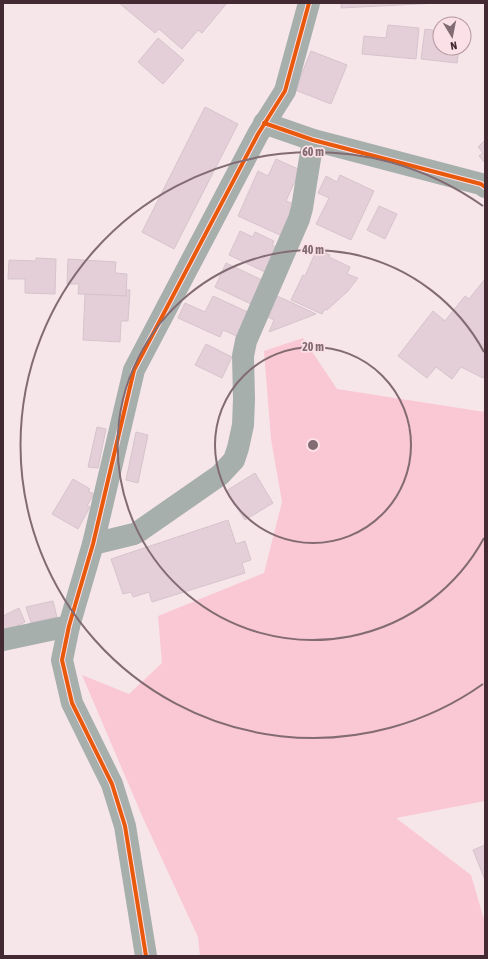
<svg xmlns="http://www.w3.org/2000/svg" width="488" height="959" font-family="'Asap Condensed',sans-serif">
  <rect width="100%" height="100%" fill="#f6e6ea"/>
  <!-- green -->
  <path fill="#fac7d5" d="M303,338L337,389L485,412V801L396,818L471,875L485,923V956H200L198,937L143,818L82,675L129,694L162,663L158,616L264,573L282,502L271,439L264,351Z"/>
  <!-- building -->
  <g fill="#e4ced8" stroke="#d6c4cc">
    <path d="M119,3H227L202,33L198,30L182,49L159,29L155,33Z"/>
    <path d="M341,3H438L341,8Z"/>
    <path d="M388,25L419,28L416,59L362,54L364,36L386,38Z"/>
    <path d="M425,29L440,31V48H459L457,63L421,59Z"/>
    <path d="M158,38L184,60L163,84L138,62Z"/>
    <path d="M311,51L347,65L331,104L295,90Z"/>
    <path d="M205,107L238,124L174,249L142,232Z"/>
    <path d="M485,140V163L479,156L483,153L478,147Z"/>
    <path d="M276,159L300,170L286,201L296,205L282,236L238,216L258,171L268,176Z"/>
    <path d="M340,175L374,191L351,240L316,224L329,198L318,193L326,176L337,182Z"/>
    <path d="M379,206L397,214L385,239L367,230Z"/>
    <path d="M240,231L253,237L255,232L274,241L272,245L276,247L265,272L229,255Z"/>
    <path d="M317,249L330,255L329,257L350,267L347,274L358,278L348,291L327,310L325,309L322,314L291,300L303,275L305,276Z"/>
    <path d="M36,258L56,259L55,294L25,293V279H8L9,260L36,261Z"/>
    <path d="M68,259L116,262L115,273L127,274L126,296L78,294L79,284H67Z"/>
    <path d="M226,263L262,280L251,304L215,287Z"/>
    <path d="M485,279V375L483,378L461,367L452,379L436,367L427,378L398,356L433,311L445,321L465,296L469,299Z"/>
    <path d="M126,290H130L128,321H121L120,342L83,340L85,294L126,296Z"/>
    <path d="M274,295L284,299L316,314L269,332L274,320L264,315Z"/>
    <path d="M213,296L252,314L241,338L223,330L220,337L178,318L185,303L205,312Z"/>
    <path d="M206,344L232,357L222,378L195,365Z"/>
    <path d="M97,427L106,429L98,468L88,467Z"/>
    <path d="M136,432L148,435L138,483L126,480Z"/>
    <path d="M255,473L273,503L245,520L226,491Z"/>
    <path d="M73,479L90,489L88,491L94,494L87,506L90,507L78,529L52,514Z"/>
    <path d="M228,520L236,544L245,541L251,560L242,563L245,573L152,602L149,592L133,597L131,592L123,594L111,559Z"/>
    <path d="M53,601L57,617L31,623L26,607Z"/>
    <path d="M19,608L25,622L3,633V616Z"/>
    <path d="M485,845V880L473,850Z"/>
  </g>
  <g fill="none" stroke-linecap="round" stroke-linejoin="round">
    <!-- minor -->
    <g stroke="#a7afad" stroke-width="22">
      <path d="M264,123L313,140L481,184L485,187"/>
      <path d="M93,544L134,534L138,532L220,475L234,460L238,448L243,425L244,399L243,356L246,341L299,219L302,208L313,140"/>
      <path d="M3,640L69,626"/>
      <path d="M146,956L125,826L112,784L72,703L62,660L69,626L93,544L134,370L258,134L285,91L309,3"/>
    </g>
    <!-- cycleway casing -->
    <g stroke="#fce0e7" stroke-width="6">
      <g id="cycleway">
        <path d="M264,123L313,140L481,184L485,187"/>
        <path d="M146,956L125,826L112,784L72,703L62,660L69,626L93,544L134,370L258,134L285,91L309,3"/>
      </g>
    </g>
    <!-- cycleway -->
    <use href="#cycleway" stroke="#e8590c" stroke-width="4"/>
  </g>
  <!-- distance rings -->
  <g fill="none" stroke="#826b72" stroke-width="2">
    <circle cx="313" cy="445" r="98"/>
    <path d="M484 538A195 195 0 1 1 484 352"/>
    <path d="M483 684A293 293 0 1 1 483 206"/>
  </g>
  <circle cx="313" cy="445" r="6" fill="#826b72" stroke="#fce0e7" stroke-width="2"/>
  <g font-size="12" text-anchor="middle" font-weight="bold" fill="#826b72" stroke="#fce0e7" stroke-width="3.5" stroke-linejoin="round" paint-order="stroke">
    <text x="313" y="156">60 m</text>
    <text x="313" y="254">40 m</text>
    <text x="313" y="351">20 m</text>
  </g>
  <!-- border -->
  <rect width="488" height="959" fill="none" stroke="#432931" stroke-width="8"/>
  <!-- north arrow -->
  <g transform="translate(452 36) rotate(170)"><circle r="19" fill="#fce0e7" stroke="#b2979e"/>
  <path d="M0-3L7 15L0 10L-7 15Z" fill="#826b72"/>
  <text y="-6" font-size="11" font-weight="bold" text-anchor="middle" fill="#432931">N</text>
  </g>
</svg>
